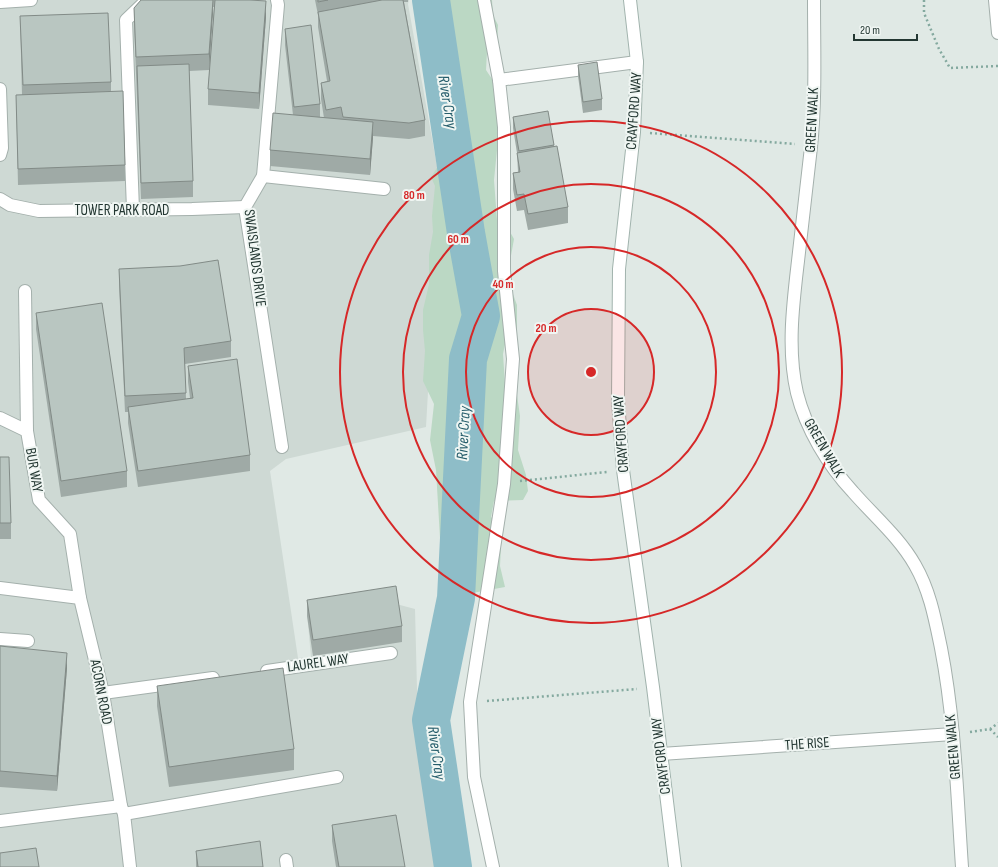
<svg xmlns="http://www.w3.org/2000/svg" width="998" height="867" font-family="'Sofia Sans Condensed',sans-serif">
  <rect width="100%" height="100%" fill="#e0e9e5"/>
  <!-- built -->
  <path fill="#ced9d4" d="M0,0H409L408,4L440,183L426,427L286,459L270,471L298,658L311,657L307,613L400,605L415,609L418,729L442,867H0Z"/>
  <!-- green -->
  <path fill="#bbd8c4" d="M424,0H492L493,15L498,25L497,43L487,52L486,70L494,82L507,127L497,150L494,180L497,220L499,228L509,230L514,239L507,278L517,305V331L506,339L503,354L505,384L516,388L520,416L518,450L526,475L528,491L523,500L494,501L491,517L502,527L500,566L505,587L445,598L440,538L436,470L430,440L434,404L423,381L425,351L423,330V310L429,284V255L433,232L432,216L435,186L431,177L440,163V145L431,108L427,60L430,44Z"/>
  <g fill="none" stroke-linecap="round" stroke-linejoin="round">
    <!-- river -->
    <path stroke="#8ebdc8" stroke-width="38" d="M431,0L466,233L481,316L468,359L456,598L431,720L453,867"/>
    <!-- lane casing -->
    <g stroke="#a4b0ac" stroke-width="14">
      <g id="lane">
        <path d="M484,0L499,80L504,127V271L513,359L504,484L470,702L474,777L493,867"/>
        <path d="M995,0L998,33"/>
        <path d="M0,2L31,0"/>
        <path d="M499,80L637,62"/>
        <path d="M0,89L2,148L0,155"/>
        <path d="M263,176L384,189"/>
        <path d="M0,199L10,205L39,211L192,209L245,207L282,447"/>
        <path d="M133,210L126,20L147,0"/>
        <path d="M25,291L27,431"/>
        <path d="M0,418L27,431L39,500L70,534L80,598"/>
        <path d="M0,588L80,598L103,693L121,806L124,814L130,867"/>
        <path d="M0,639L28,641"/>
        <path d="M267,671L391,653"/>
        <path d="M103,693L213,678"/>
        <path d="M124,814L337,777"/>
        <path d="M0,821L121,806"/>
        <path d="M286,860L287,867"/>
      </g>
    </g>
    <!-- street casing -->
    <g stroke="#a4b0ac" stroke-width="14">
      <g id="street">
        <path d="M814,0C814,49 816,98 811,147C807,185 802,223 798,261C793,304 787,350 797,393C806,429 828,465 853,492C874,516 899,537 915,565C930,591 935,619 941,648C955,720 957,794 962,867"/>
        <path d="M245,207L263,176L278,5L277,0"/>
        <path d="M661,754L953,734"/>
      </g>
    </g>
    <!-- secondary casing -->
    <g stroke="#a1b3ad" stroke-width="14">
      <path id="secondary" d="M630,0L637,62L634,132L619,269L618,400L623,470L653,687L675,867"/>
    </g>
    <!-- path -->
    <g stroke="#84a99f" stroke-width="2.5" stroke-dasharray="2 3" stroke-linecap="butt">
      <path d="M924,0V13L939,49L950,68L998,66"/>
      <path d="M650,133L795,144"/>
      <path d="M520,481L607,472"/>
      <path d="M487,701L637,689"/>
      <path d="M990,729L998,737"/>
      <path d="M970,732L990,729L998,723"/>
    </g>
    <!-- lane -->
    <use href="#lane" stroke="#fff" stroke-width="12"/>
    <!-- street -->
    <use href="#street" stroke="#fff" stroke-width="12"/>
    <!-- secondary -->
    <use href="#secondary" stroke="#fff" stroke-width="12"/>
  </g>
  <!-- wall -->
  <g fill="#9faaa6">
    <path d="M141,0H250L266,17L259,109L208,105V89L214,7H213L209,70L189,71L193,181V197L141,199L134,24V8Z"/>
    <path d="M315,0H408V2H404L425,120V136L409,139L373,136L370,175L270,166V150L293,115L285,45V29L320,104V117L324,118L321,99V83L327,81L318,27V15Z"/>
    <path d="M20,16L111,82V91L125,165V181L18,185L16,95H22Z"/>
    <path d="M578,65L602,99V110L583,113L578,76Z"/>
    <path d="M513,117L554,145L568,207V223L528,230L524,210L517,211L513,189V173L518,172L517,153L513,128Z"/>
    <path d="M119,269L231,341V357L185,364L186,399L190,398L188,382V366L250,455V471L138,487L128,423V412H125L119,285Z"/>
    <path d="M36,313L127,471V487L61,497L36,329Z"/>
    <path d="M0,457L11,523V539H0Z"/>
    <path d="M307,600L402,626V642L313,656L307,616Z"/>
    <path d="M0,646L67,668L57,791L0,787Z"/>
    <path d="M157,686L294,749V770L169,787L157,706Z"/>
    <path d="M332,825L405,867H336L332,841Z"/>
    <path d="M196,851L263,867H196Z"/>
  </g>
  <!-- shaded-wall -->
  <g fill="#828b87">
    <path d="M213,0V13L209,70V54Z"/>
    <path d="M266,1V17L259,109V93Z"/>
    <path d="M373,122V138L370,175V159Z"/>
    <path d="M67,653V668L57,791V776Z"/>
  </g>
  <!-- building -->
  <g fill="#b9c6c1" stroke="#828b87">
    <path d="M141,0H213L209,54L136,57L134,8Z"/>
    <path d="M215,0H250L266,1L259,93L208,89Z"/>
    <path d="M318,0H328L318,2Z"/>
    <path d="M382,0H403L425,120L409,123L343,117L341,107L326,110L321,83L330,81L318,12Z"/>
    <path d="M108,13L111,82L23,85L20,16Z"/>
    <path d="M311,25L320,104L294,107L285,29Z"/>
    <path d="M597,62L602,99L583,102L578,65Z"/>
    <path d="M189,64L193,181L141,183L137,66Z"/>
    <path d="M123,91L125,165L18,169L16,95Z"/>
    <path d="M548,111L554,145L519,151L513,117Z"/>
    <path d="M273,113L373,122L370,159L270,150Z"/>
    <path d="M557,146L568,207L528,214L524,194L517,195L513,173L520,172L517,153Z"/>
    <path d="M218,260L231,341L184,348L186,393L125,396L119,269L180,266Z"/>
    <path d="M102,303L127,471L61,481L36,313Z"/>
    <path d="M237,359L250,455L138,471L128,407L193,398L188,366Z"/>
    <path d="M0,457H9L11,523H0Z"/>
    <path d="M396,586L402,626L313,640L307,600Z"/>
    <path d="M0,646L67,653L57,776L0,771Z"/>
    <path d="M283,668L294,749L169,767L157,686Z"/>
    <path d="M396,815L405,867H339L332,825Z"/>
    <path d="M260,841L263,867H198L196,851Z"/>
    <path d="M36,848L39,867H0V853Z"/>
  </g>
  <!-- distance rings -->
  <circle cx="591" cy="372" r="63" fill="#d62828" fill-opacity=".12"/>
  <g fill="none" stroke="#d62828" stroke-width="2">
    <circle cx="591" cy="372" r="63"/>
    <circle cx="591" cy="372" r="125"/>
    <circle cx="591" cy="372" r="188"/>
    <circle cx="591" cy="372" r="251"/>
  </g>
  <g text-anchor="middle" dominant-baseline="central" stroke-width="4" stroke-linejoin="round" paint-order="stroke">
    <!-- street labels -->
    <g font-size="15" fill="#233732" stroke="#f0f6f3">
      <text transform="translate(634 111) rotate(-86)">CRAYFORD WAY</text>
      <text transform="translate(812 120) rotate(-87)">GREEN WALK</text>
      <text x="122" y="210">TOWER PARK ROAD</text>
      <text transform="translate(255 258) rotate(83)">SWAISLANDS DRIVE</text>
      <text transform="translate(621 434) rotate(-94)">CRAYFORD WAY</text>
      <text transform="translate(824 448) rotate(60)">GREEN WALK</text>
      <text transform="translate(34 470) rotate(80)">BUR WAY</text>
      <text transform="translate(318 663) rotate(-8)">LAUREL WAY</text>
      <text transform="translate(101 692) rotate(79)">ACORN ROAD</text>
      <text transform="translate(807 744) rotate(-4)">THE RISE</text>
      <text transform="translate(953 747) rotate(-95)">GREEN WALK</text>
      <text transform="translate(661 756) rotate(-97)">CRAYFORD WAY</text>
    </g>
    <!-- water labels -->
    <g font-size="16" font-style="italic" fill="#255d6b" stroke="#f0f6f3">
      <text transform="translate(447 102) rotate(81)">River Cray</text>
      <text transform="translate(464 433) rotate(-87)">River Cray</text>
      <text transform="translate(436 753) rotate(82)">River Cray</text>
    </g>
  </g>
  <circle cx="591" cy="372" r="6" fill="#d62828" stroke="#f0f6f3" stroke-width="2"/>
  <g font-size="12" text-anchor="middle" font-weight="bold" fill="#d62828" stroke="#f0f6f3" stroke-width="4" stroke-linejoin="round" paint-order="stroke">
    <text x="414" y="199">80 m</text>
    <text x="458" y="243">60 m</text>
    <text x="503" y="288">40 m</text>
    <text x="546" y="332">20 m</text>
  </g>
  <!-- scale -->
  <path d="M854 34v6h63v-6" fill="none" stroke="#233732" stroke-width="2"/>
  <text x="860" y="34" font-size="12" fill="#233732" stroke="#f0f6f3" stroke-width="3" paint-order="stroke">20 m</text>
</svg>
